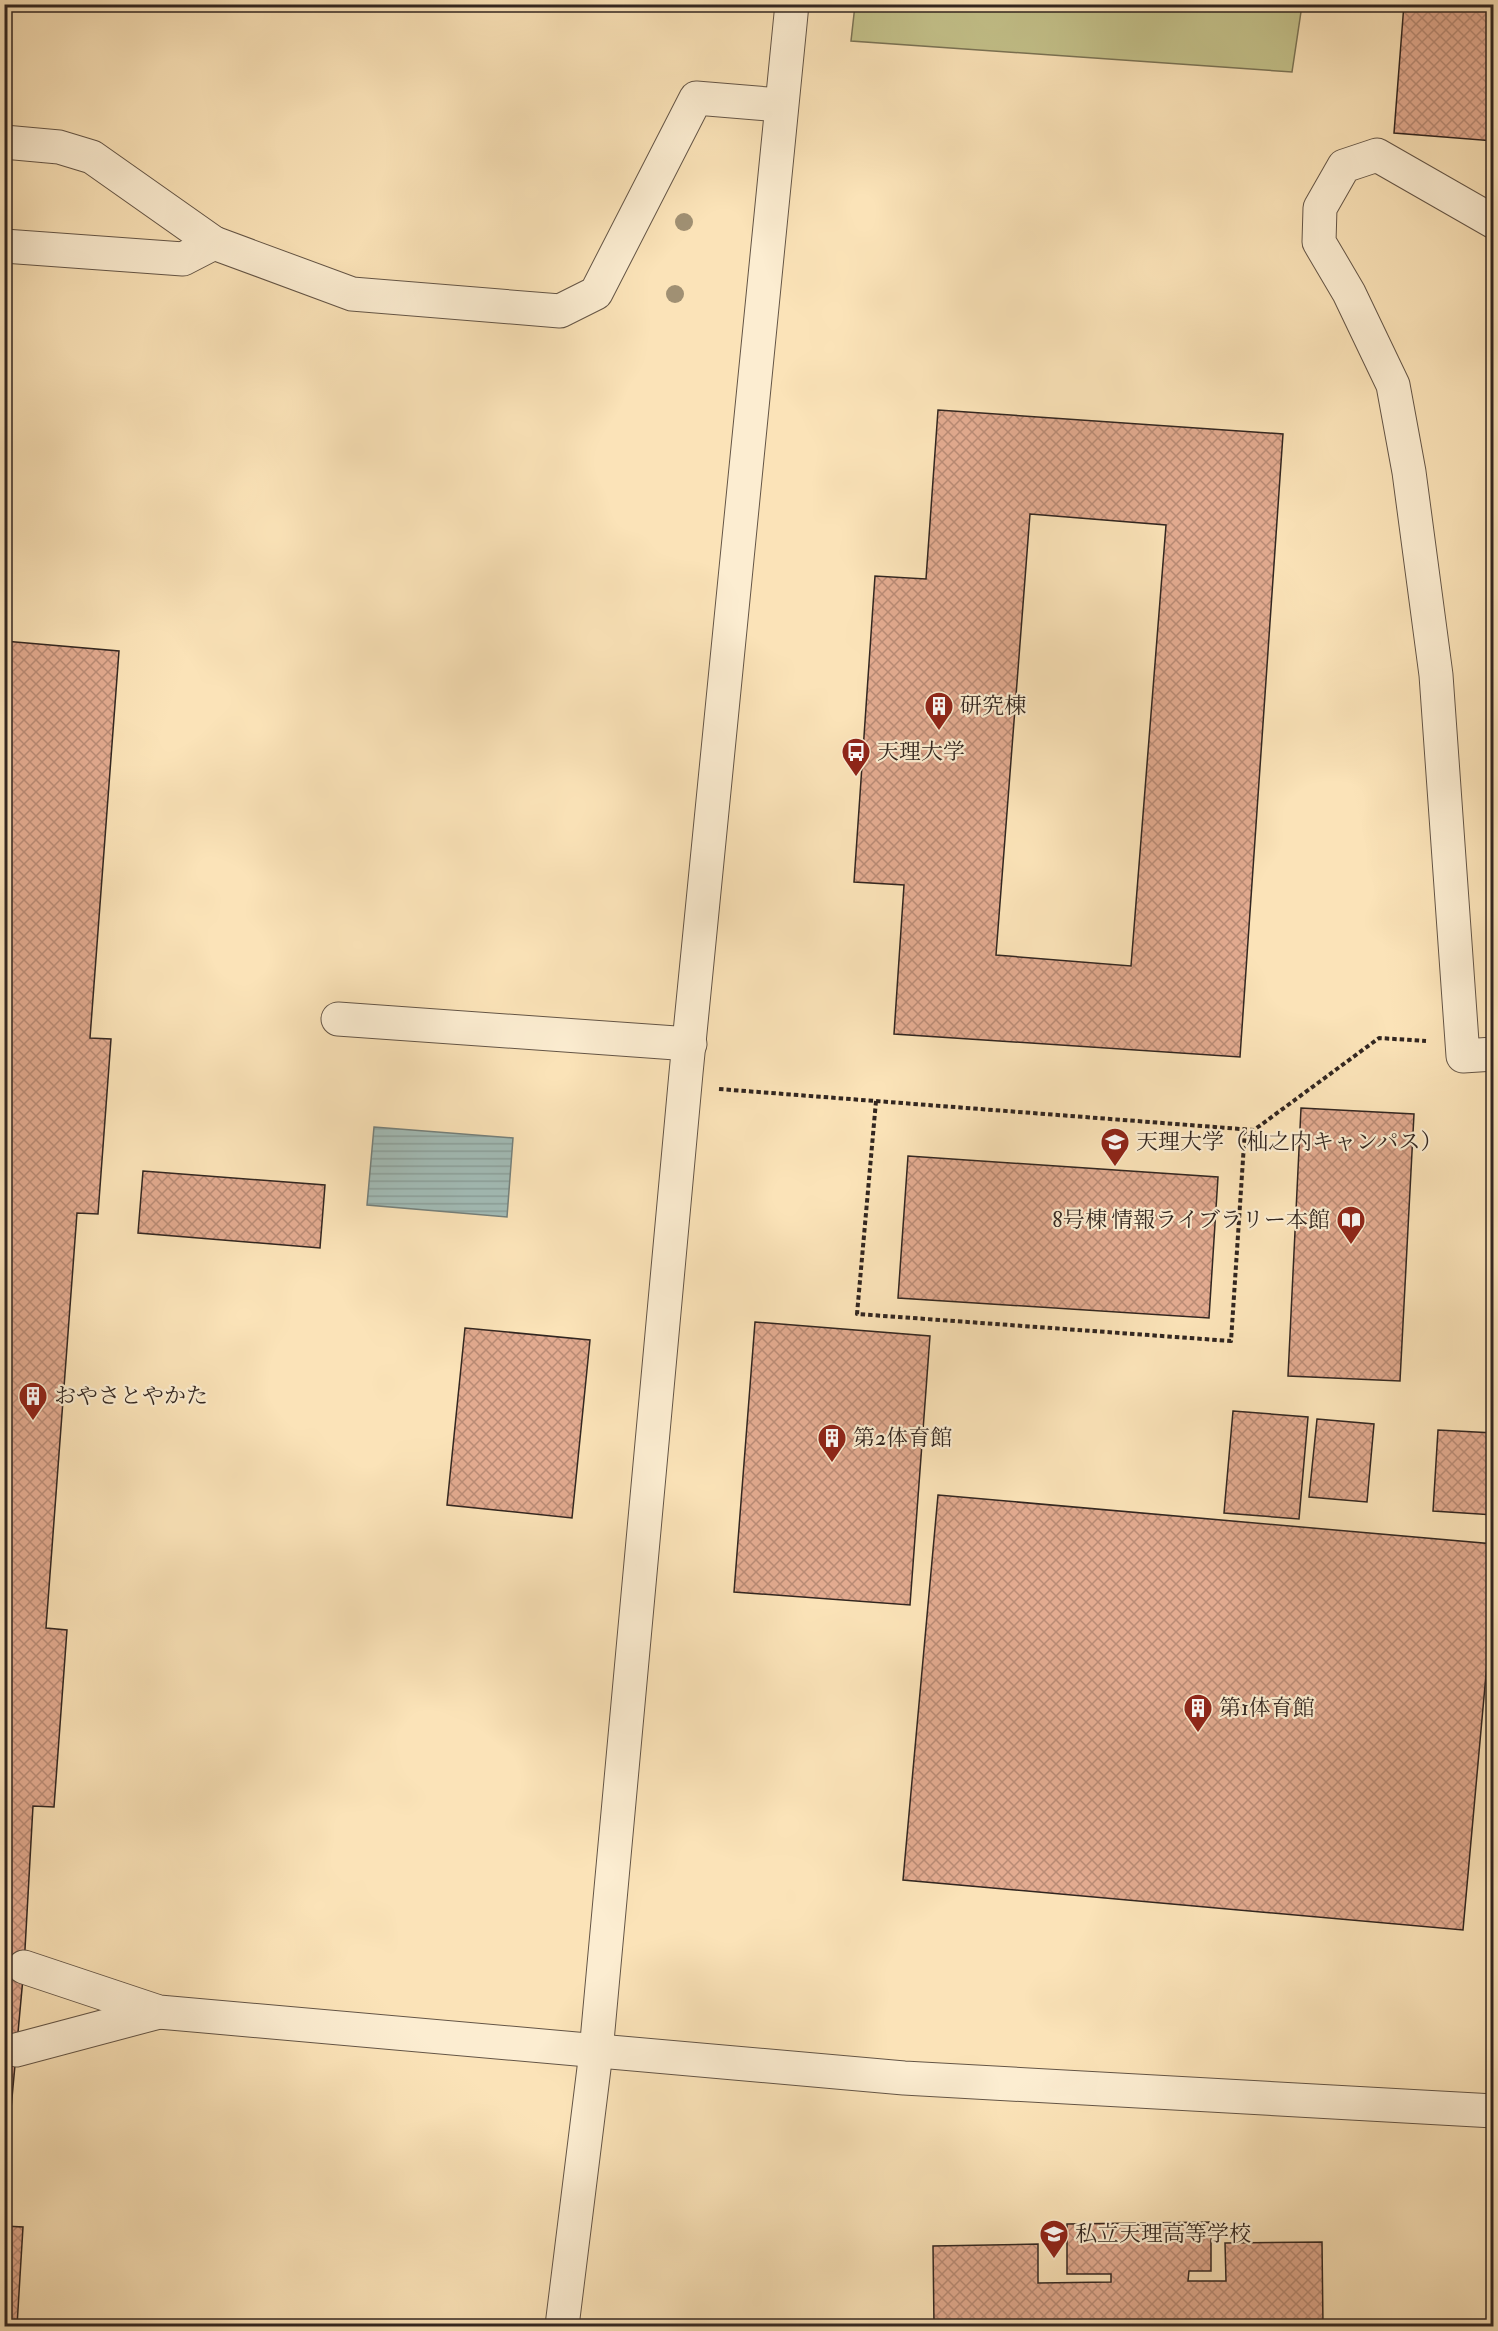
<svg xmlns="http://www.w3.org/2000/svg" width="1498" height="2331" font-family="'IM FELL Double Pica','Noto Serif JP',serif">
  <defs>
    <pattern id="water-rules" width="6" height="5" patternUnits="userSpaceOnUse" patternTransform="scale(1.5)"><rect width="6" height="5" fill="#a2bcb7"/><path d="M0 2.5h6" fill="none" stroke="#8ca19d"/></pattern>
    <pattern id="building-cross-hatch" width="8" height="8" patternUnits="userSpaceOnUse" patternTransform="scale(1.5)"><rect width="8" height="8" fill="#e3ab90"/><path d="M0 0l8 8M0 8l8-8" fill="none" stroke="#b98b75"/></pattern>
  </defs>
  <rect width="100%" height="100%" fill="#fbe3b8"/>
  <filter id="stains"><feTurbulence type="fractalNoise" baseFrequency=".00333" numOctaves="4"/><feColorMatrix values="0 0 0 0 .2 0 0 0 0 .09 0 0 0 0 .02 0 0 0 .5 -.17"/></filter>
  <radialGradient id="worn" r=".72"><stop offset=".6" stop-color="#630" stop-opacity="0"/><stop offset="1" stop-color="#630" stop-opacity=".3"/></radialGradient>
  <!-- garden -->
  <path fill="#c4c28b" stroke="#7b7456" stroke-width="1.5" d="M855,5V4L1302,5L1292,72L851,41Z"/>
  <!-- water -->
  <path fill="url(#water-rules)" stroke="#75807b" stroke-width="1.5" d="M374,1127L513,1138L507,1217L367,1205Z"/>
  <!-- building -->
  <g fill="url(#building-cross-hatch)" stroke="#322620" stroke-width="1.5" fill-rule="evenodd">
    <path d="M1404,4L1494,10V141L1394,133Z"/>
    <path d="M938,410L1283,434L1240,1057L894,1034L904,885L854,882L875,576L926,579ZM1030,514L1166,525L1131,966L996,955Z"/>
    <path d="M4,641L119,651L90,1038L111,1039L98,1214L77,1213L46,1628L67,1630L54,1807L33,1806L24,1967L4,2185Z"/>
    <path d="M1301,1108L1414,1114L1400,1381L1288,1376Z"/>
    <path d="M908,1156L1218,1177L1209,1318L898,1298Z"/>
    <path d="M143,1171L325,1185L320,1248L138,1233Z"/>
    <path d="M755,1322L930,1336L910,1605L734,1592Z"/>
    <path d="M465,1328L590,1340L572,1518L447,1505Z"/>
    <path d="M1233,1411L1308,1417L1299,1519L1224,1513Z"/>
    <path d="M1317,1419L1374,1424L1367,1502L1309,1497Z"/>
    <path d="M1438,1430L1494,1433V1515L1433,1511Z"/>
    <path d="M938,1495L1494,1544V1586L1463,1930L903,1880Z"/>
    <path d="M1211,2222V2271H1189L1188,2281H1226L1225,2243L1322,2242L1323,2326H934L933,2246L1038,2244V2283L1111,2282V2274H1067V2224Z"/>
    <path d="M4,2226L23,2227L17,2326H4Z"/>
  </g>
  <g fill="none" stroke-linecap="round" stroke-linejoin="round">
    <!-- minor casing -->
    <g stroke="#645546" stroke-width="35">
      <g id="minor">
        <path d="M4,142L59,147L92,157L214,243L352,294L560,311L596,293L696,98L781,105"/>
        <path d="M1494,222L1377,155L1344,166L1320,208L1319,242L1349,293L1393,385L1409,472L1436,675L1463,1056L1494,1054"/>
        <path d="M4,246L183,259L214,243"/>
        <path d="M338,1019L690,1044"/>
        <path d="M24,1967L159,2012L904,2078L1494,2111"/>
        <path d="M16,2050L159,2012"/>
        <path d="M562,2326L596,2052L686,1073L792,4"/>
      </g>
    </g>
    <!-- path -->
    <g stroke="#322620" stroke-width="4" stroke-dasharray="4.5 3" stroke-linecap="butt">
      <path d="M719,1089L1254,1130L1379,1038L1426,1041"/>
      <path d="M876,1101L857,1314L1231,1341L1245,1129"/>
    </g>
    <!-- minor -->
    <use href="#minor" stroke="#fcedd1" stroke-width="33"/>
  </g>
  <!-- trees -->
  <g fill="#a09073">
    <circle cx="684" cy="222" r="9"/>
    <circle cx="675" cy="294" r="9"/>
  </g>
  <!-- icons -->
  <defs>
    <g id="building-pin" transform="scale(1.5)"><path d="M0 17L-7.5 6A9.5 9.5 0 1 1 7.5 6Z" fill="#8f2418" stroke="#fcedd1"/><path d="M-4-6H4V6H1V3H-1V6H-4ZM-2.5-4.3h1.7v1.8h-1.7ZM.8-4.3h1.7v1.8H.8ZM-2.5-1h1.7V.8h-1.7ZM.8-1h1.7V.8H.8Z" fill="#fff"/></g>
    <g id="bus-pin" transform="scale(1.5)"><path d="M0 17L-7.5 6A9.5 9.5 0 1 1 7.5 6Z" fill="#8f2418" stroke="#fcedd1"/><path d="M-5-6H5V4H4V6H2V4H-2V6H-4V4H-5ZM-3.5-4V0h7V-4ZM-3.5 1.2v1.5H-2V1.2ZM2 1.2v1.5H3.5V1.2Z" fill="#fff"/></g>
    <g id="university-pin" transform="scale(1.5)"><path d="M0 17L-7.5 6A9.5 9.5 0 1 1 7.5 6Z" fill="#8f2418" stroke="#fcedd1"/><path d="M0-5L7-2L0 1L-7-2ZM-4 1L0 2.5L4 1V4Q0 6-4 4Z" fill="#fff"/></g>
    <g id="library-pin" transform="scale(1.5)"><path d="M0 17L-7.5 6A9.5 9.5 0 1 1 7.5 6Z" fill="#8f2418" stroke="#fcedd1"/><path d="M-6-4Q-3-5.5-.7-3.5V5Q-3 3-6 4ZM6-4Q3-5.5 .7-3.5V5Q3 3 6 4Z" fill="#fff"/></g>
    <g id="school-pin" transform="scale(1.5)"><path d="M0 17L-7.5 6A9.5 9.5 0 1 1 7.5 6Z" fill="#8f2418" stroke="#fcedd1"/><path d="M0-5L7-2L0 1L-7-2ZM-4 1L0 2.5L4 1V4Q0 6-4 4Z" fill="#fff"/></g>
  </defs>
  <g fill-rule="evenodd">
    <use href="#building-pin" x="939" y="706"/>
    <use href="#bus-pin" x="856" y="752"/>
    <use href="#university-pin" x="1115" y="1142"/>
    <use href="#library-pin" x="1351" y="1220"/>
    <use href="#building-pin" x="33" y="1396"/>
    <use href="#building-pin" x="832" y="1438"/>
    <use href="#building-pin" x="1198" y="1708"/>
    <use href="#school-pin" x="1054" y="2234"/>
  </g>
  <g text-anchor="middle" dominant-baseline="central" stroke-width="4.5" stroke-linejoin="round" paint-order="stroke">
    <!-- poi labels -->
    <g font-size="22" fill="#322620" stroke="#fcedd1" text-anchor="start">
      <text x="960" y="706">研究棟</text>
      <text x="877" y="752">天理大学</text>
      <text x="1136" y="1142">天理大学（杣之内キャンパス）</text>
      <text x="1330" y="1220" text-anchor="end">8号棟 情報ライブラリー本館</text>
      <text x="54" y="1396">おやさとやかた</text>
      <text x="853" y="1438">第2体育館</text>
      <text x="1219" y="1708">第1体育館</text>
      <text x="1075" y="2234">私立天理高等学校</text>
    </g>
  </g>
  <!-- margin -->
  <rect width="1498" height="2331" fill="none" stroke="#fbe3b8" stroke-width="24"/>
  <rect x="6" y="6" width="1486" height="2319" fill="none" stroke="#322620" stroke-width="3"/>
  <rect x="12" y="12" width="1474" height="2307" fill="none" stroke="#322620" stroke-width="1.5"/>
  <rect width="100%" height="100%" filter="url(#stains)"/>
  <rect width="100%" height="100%" fill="url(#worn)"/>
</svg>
